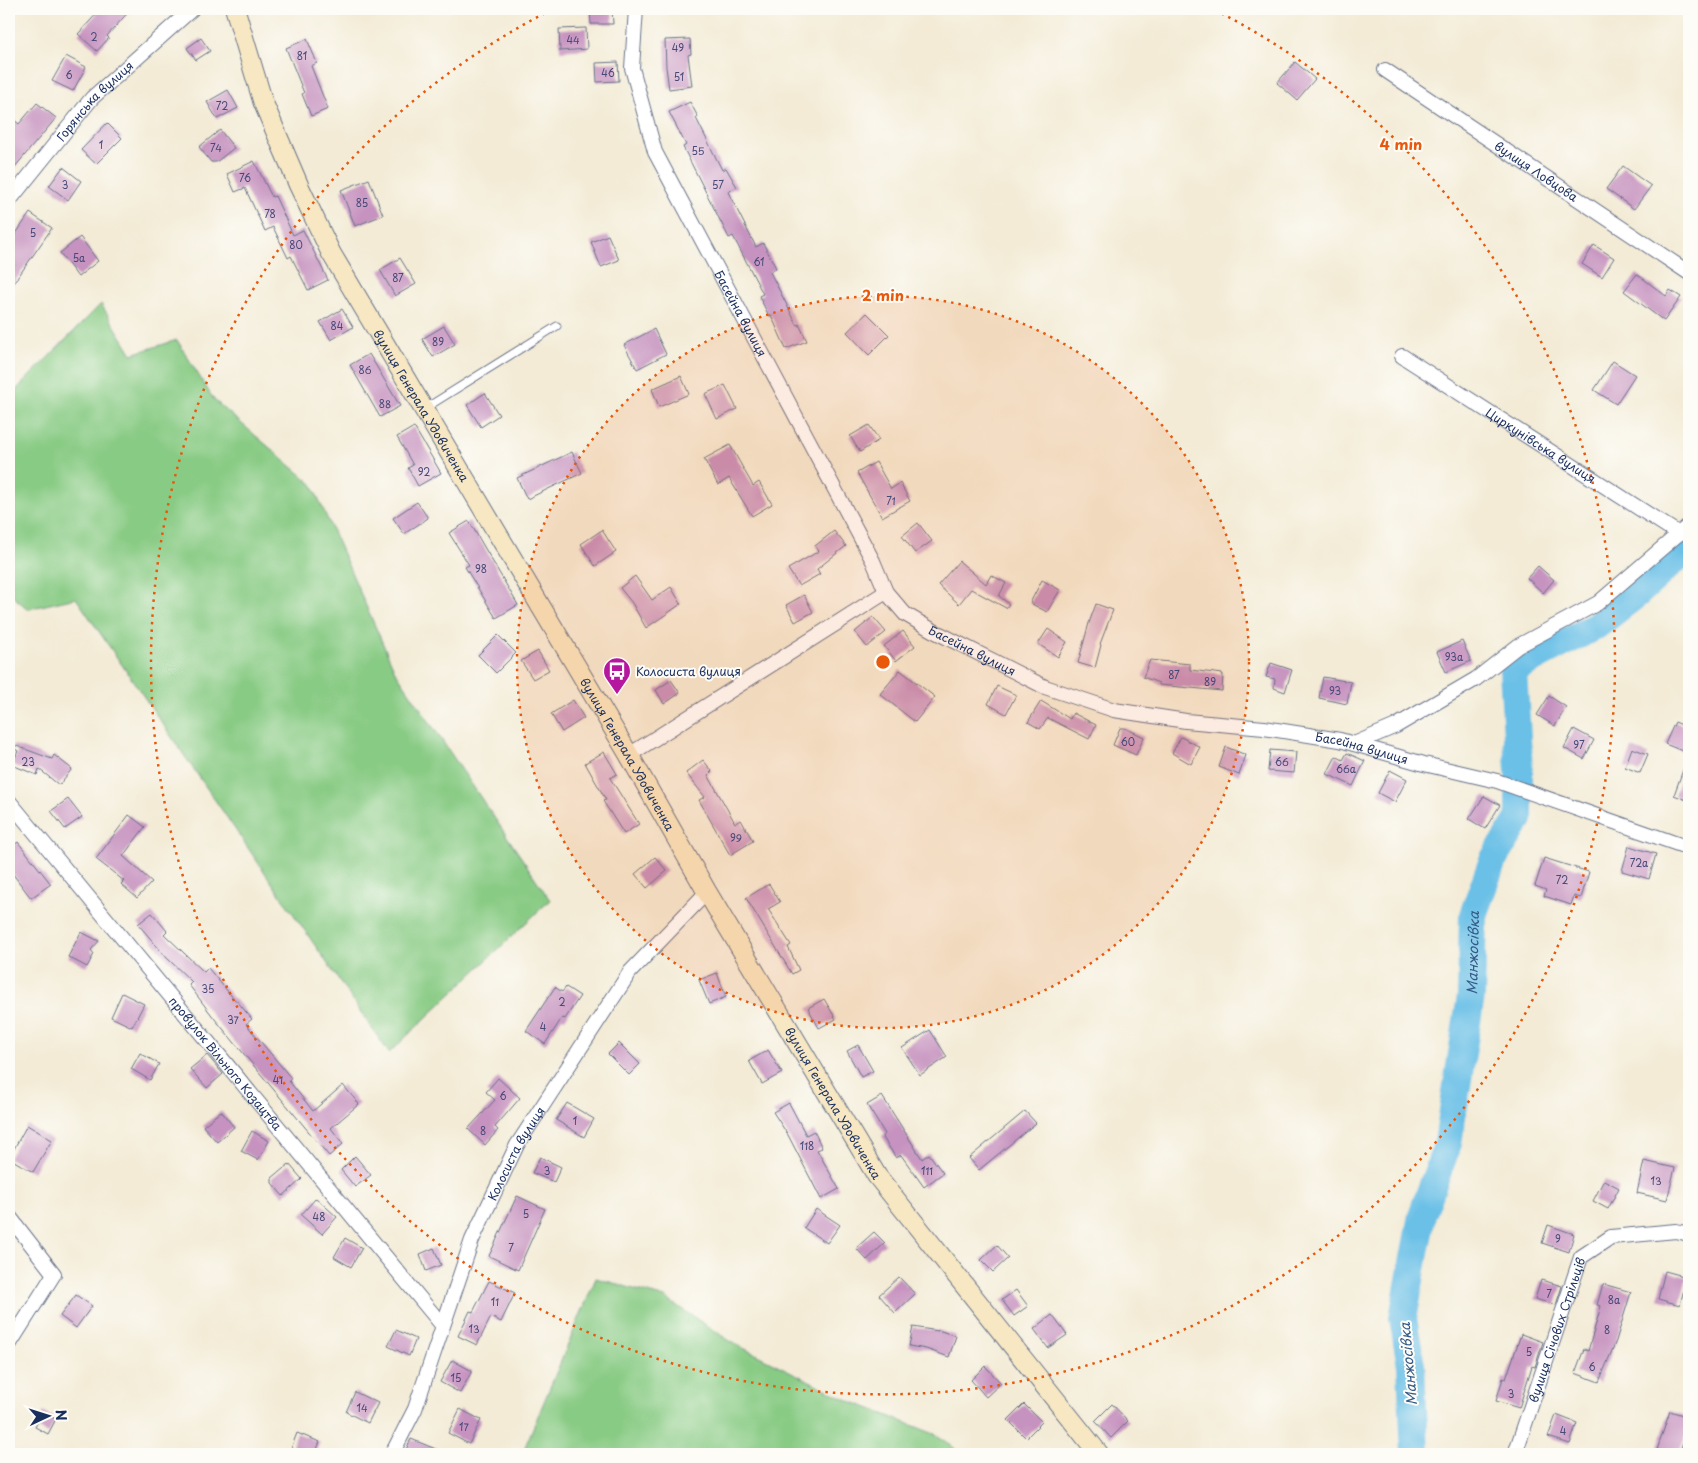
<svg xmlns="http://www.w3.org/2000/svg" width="1698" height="1463" font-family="'Playpen Sans',sans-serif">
  <rect width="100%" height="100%" fill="#fdfcf7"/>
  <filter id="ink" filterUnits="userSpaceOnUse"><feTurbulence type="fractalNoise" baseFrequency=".02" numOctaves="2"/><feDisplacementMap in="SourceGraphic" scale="10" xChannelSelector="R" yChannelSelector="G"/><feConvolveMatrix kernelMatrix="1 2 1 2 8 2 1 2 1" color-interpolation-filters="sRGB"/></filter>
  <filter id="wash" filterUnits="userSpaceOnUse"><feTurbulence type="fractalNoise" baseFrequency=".0096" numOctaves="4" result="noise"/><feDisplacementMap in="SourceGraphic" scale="20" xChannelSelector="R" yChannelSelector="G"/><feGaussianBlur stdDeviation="1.12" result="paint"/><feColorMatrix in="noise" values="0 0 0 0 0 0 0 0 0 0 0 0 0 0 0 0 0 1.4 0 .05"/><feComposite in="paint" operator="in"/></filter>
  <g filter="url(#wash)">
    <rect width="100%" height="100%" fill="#f3ebd6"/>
    <!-- green -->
    <g fill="#88cb84" stroke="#527d71">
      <path d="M101,304L132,354L177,340L214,400L312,484L395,671L550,900L389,1053L76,598L28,609L9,593V397Z"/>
      <path d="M596,1278L665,1298L733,1343L848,1400L937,1435L962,1454H522Z"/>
    </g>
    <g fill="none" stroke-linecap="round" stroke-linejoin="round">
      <!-- river -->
      <path stroke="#6ac0e7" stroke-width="28" id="s1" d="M1415,1454L1411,1365L1403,1318L1422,1215L1448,1143L1471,996L1473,915L1493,860L1519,819V771L1513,670L1596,626L1636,595L1689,547"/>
    </g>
    <g id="blocks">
      <!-- building -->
      <g fill="#c692bf">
        <path d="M101,9H131L107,36L109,38L97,51L78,34Z"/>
        <path d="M590,9H612L613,24H591Z"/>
        <path d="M586,28L587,49L560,51L559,29Z"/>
        <path d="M201,38L210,51L196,60L187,48Z"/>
        <path d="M307,39L317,63L311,66L328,109L311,116L302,94L304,93L286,48Z"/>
        <path d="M690,39L691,54L688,55L692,86L669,89L666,67L665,40Z"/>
        <path d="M66,56L86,67L73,91L52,81Z"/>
        <path d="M618,62L619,81L597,82L596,63Z"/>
        <path d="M1295,62L1315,79L1297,100L1277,83Z"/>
        <path d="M228,90L238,108L217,119L207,102Z"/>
        <path d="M690,102L698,117L696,118L722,170L726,168L737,187L728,192L756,247L763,243L776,268L770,272L797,325L799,324L807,341L786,349L771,315L769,316L759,296L763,294L733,236L729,238L683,147L686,145L669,112Z"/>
        <path d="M37,103L56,118L9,174V126L14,120L19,124Z"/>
        <path d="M107,123L122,138L96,164L81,150Z"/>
        <path d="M220,130L234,148L216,162H211L199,147Z"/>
        <path d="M254,161L272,197L275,196L293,235L303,230L328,280L308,290L291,256L288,258L273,227L265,231L245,188L235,192L227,174Z"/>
        <path d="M1623,166L1651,186L1634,209L1606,189Z"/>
        <path d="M63,167L81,181L68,200L49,186Z"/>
        <path d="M369,179L383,215L355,226L341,190Z"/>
        <path d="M30,213L52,228L9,290V244Z"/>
        <path d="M608,235L619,260L601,267L591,242Z"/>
        <path d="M80,237L98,261L78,277L60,253Z"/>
        <path d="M1594,245L1614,258L1602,277L1582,264Z"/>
        <path d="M400,258L416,284L395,296L380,270Z"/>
        <path d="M1637,274L1666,296L1670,290L1681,297L1664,321L1624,291Z"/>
        <path d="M342,309L353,327L331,340L320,322Z"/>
        <path d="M867,313L889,335L869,355L847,332Z"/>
        <path d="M444,326L455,344L433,357L422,339Z"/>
        <path d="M654,329L666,354L637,369L624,345Z"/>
        <path d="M369,354L400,406L380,417L350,365Z"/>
        <path d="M1613,361L1635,375L1616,404L1594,390Z"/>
        <path d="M681,376L689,394L659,407L652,389Z"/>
        <path d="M725,385L737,409L717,419L705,394Z"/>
        <path d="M485,393L499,415L481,427L467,405Z"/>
        <path d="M869,425L879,440L860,452L850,436Z"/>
        <path d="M414,427L441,473L418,486L408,468L413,465L397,437Z"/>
        <path d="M730,445L753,486L759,482L772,504L752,516L729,478L718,485L704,459Z"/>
        <path d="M572,452L582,473L527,499L517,478Z"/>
        <path d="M876,462L891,489L900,483L910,501L882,517L857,473Z"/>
        <path d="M417,502L428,518L404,534L393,518Z"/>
        <path d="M469,521L518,605L496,618L465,567L469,565L449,533Z"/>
        <path d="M918,523L932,541L915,553L902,536Z"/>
        <path d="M602,530L616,552L595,566L581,544Z"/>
        <path d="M834,531L846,546L817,569L820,574L799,586L788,569L819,551L815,546Z"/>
        <path d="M959,561L986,584L991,575L1006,583L999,596L1009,604L1006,608L971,589L959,604L938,585Z"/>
        <path d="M1538,566L1554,580L1543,593L1527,578Z"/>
        <path d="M635,576L652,600L671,587L681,604L646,628L632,603L620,588Z"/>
        <path d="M1042,580L1060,590L1047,612L1030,603Z"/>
        <path d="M804,595L813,612L795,622L786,605Z"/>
        <path d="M1096,604L1113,610L1100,644L1101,645L1095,668L1078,663L1089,623Z"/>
        <path d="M873,617L886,632L867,647L855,632Z"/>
        <path d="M1048,629L1067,642L1058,657L1038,644Z"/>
        <path d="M903,631L915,646L896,661L884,646Z"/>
        <path d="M498,635L516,653L496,673L478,655Z"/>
        <path d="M1462,641L1471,661L1446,672L1437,652Z"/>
        <path d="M538,651L549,670L533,679L521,661Z"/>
        <path d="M1150,660L1190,664V670L1223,674L1222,691L1159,685V683L1143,677Z"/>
        <path d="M1271,663L1292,670L1285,692L1274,688L1275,679L1266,677Z"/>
        <path d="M900,670L935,697L915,722L880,694Z"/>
        <path d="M1323,677L1351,682L1347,704L1319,698Z"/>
        <path d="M671,680L680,693L664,704L656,690Z"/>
        <path d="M997,686L1016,695L1006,714L988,704Z"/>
        <path d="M1549,696L1566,707L1555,726L1537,715Z"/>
        <path d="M573,700L584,718L562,732L551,714Z"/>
        <path d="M1041,701L1070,719L1073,713L1096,725L1089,739L1048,718L1040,729L1028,722Z"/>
        <path d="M1675,722L1689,728V742L1685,752L1665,744Z"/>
        <path d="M1120,728H1125L1144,737L1136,755L1113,745Z"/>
        <path d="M1574,729L1594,740L1584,759L1564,748Z"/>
        <path d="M1181,737L1200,747L1191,764L1172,753Z"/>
        <path d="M14,745L52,759L54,755L72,769L59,785L39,769L37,775L12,765L18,751L12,747Z"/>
        <path d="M1226,747L1246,755L1239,775L1219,767Z"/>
        <path d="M1632,748L1648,754L1640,773L1625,767Z"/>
        <path d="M1270,750L1296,752L1294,773L1268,771Z"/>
        <path d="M604,752L617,774L610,778L639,824L624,834L603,801L606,800L585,763Z"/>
        <path d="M1347,753L1365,761L1353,786L1327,774L1336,756L1343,760Z"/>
        <path d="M1688,756H1689V801L1674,795Z"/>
        <path d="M703,760L712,771L708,775L735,823L741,820L753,841L730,855L699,800L705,797L686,773Z"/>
        <path d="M1390,770L1407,779L1395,802L1378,793Z"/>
        <path d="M1484,796L1500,805L1485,829L1469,819Z"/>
        <path d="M68,799L82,817L65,829L51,811Z"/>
        <path d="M129,815L145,827L123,856L152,882L137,898L121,884L124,881L96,859Z"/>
        <path d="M18,842L51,884L31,898L9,869V849Z"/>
        <path d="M1629,846L1656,854L1649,879L1622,871Z"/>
        <path d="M655,857L667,871L647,888L635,874Z"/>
        <path d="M1544,858L1589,872L1581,898L1574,896L1571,905L1544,896L1546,890L1535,886Z"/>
        <path d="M769,884L780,902L768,909L791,945L788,947L799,970L792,974L746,898Z"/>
        <path d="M152,913L167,931L164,934L204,972L208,968L235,1000H236L252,1019L246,1024L291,1078L289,1081L313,1111L343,1085L359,1104L331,1128L343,1144L329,1156L214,1018L189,985L192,982L166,957L138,924Z"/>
        <path d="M81,932L99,941L91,950L94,954L87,967L68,957Z"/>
        <path d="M717,973L726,997L709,1004L699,980Z"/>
        <path d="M555,987L562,992L566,987L580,996L565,1019L562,1018L545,1044L526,1031Z"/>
        <path d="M122,993L144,1004L132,1027L111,1017Z"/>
        <path d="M824,999L836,1019L819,1028L808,1008Z"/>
        <path d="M930,1030L947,1057L920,1075L902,1048Z"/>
        <path d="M619,1043L640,1064L629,1075L608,1054Z"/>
        <path d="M858,1045L873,1071L861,1077L847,1051Z"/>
        <path d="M768,1050L782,1073L762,1084L749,1061Z"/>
        <path d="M140,1053L159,1064L150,1080L131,1069Z"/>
        <path d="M207,1055L223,1074L207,1088L190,1069Z"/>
        <path d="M498,1078L520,1098L495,1127L498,1130L485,1145L468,1129L495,1100L486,1092Z"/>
        <path d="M882,1096L922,1159L929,1154L943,1173L924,1187L901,1155L896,1158L882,1136L885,1134L867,1105Z"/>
        <path d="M567,1103L594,1119L584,1137L556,1120Z"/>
        <path d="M789,1103L806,1135L814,1131L822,1148L817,1150L839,1189L821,1199L788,1135L773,1112Z"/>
        <path d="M221,1111L234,1127L217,1142L203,1126Z"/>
        <path d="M1025,1111L1036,1123L979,1170L969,1158Z"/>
        <path d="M27,1125L52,1140L33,1172L9,1158Z"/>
        <path d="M252,1131L269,1141L258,1160L241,1151Z"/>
        <path d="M355,1156L371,1175L355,1187L341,1170Z"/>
        <path d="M540,1157L561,1167L554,1182L532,1173Z"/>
        <path d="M1644,1161L1675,1168L1667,1200L1637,1193Z"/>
        <path d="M289,1164L302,1179L283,1196L272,1183V1178Z"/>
        <path d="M1604,1180L1619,1188L1608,1209L1593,1201Z"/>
        <path d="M517,1196L545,1209L518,1270L489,1256Z"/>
        <path d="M316,1198L337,1217L322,1234L301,1215Z"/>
        <path d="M816,1209L840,1225L827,1243L804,1228Z"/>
        <path d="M1548,1225L1574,1234L1569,1252L1542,1243Z"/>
        <path d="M874,1232L885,1243L867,1260L856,1248Z"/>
        <path d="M345,1238L362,1248L351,1267L334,1257Z"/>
        <path d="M997,1245L1008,1258L993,1272L981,1260Z"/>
        <path d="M434,1248L441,1265L426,1271L420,1254Z"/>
        <path d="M1665,1271L1687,1277L1680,1305L1658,1299Z"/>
        <path d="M899,1277L915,1294L895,1313L879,1295Z"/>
        <path d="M1541,1280L1562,1286L1556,1305L1535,1299Z"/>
        <path d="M489,1281L515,1293L501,1322L491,1317L477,1345L458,1336L470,1311L473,1312Z"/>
        <path d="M1603,1284L1631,1292L1616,1341L1599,1382L1575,1373L1584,1349L1588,1351L1601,1306L1597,1305Z"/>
        <path d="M1016,1290L1028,1306L1014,1316L1002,1300Z"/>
        <path d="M76,1295L92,1306L76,1328L60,1316Z"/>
        <path d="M1052,1315L1067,1335L1048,1348L1034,1329Z"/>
        <path d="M913,1327L938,1331V1330L956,1336L949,1357L926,1349L909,1346Z"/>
        <path d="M396,1330L416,1339L409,1356L388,1346Z"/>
        <path d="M1521,1334L1543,1342L1535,1367L1532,1366L1519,1408L1496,1401L1503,1378L1506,1379Z"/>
        <path d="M452,1360L472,1371L460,1393L440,1382Z"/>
        <path d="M985,1366L1001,1383L986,1397L971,1380Z"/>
        <path d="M355,1392L378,1403L368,1423L346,1412Z"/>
        <path d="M1024,1404L1042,1422L1026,1438L1008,1420Z"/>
        <path d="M1112,1404L1128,1421L1111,1438L1095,1421Z"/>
        <path d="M460,1409L481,1420L469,1444L448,1433Z"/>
        <path d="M1670,1411L1689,1417V1425L1679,1454H1668L1657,1450Z"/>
        <path d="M43,1412L56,1419L48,1434L35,1427Z"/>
        <path d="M1556,1415L1577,1423L1570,1444L1548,1437Z"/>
        <path d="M297,1433L320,1442L315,1454H289Z"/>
        <path d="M411,1439L448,1454H404Z"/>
      </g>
    </g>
  </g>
  <g filter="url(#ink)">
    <use href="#blocks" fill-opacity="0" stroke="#677188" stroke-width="1"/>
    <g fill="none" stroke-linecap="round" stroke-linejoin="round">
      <!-- lane casing -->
      <g stroke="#677188" stroke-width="9">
        <path id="lane" d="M424,409L557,326"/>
      </g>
      <!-- street casing -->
      <g stroke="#677188" stroke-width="16">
        <g id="street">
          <path id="s2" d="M636,9L632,68L655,152L873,561L886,592L905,614L932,630L1045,687L1114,710L1186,721L1264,728L1340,740L1424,764L1497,781L1689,848"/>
          <path id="s3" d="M1385,70L1689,273"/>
          <path id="s4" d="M9,201L92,98L192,9"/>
          <path id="s5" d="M1402,356L1679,534"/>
          <path d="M1354,744L1396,726L1476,679L1518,646L1598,603L1689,525"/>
          <path d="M629,755L886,592"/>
          <path id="s6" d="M9,801L442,1325"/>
          <path d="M9,1216L54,1274L9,1345"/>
          <path id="s7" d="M392,1454L415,1409L472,1240L517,1145L630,972L707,892"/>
          <path id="s8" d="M1515,1454L1581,1257L1611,1237L1676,1231L1689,1234"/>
        </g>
      </g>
      <!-- secondary casing -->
      <g stroke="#677188" stroke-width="21">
        <g id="secondary">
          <path id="s9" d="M235,9L263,102L299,186L331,253L629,755L707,892L877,1176L1099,1454"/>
        </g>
      </g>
      <!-- lane -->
      <use href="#lane" stroke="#fff" stroke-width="7"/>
      <!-- street -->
      <use href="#street" stroke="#fff" stroke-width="14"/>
      <!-- secondary -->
      <use href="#secondary" stroke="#f7e8c3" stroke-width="19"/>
    </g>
  </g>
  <!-- distance rings -->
  <circle cx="883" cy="662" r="366" fill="#e8590c" fill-opacity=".12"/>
  <g fill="none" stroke="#e8590c" stroke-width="2.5" stroke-dasharray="2.5 5">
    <circle cx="883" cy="662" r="366"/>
    <path d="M1215 10A732 732 0 1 1 551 10"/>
  </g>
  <!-- icons -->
  <defs>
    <g id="bus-pin" transform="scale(1.4375)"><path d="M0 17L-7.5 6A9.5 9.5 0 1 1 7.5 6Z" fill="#b5179e" stroke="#fdfcf7"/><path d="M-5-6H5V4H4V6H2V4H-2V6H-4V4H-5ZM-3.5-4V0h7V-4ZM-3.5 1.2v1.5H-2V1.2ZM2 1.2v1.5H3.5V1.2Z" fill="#fff"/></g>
  </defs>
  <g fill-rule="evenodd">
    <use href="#bus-pin" x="617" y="671"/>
  </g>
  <g text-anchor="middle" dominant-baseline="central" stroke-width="4" stroke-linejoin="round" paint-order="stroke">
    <!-- number labels -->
    <g font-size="10" fill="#464876">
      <text x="94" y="36">2</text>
      <text x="573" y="39">44</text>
      <text x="678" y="47">49</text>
      <text x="302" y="55">81</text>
      <text x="608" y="72">46</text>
      <text x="69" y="74">6</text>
      <text x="679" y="76">51</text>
      <text x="222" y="105">72</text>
      <text x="101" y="144">1</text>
      <text x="216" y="147">74</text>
      <text x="698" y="150">55</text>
      <text x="245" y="177">76</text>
      <text x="65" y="184">3</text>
      <text x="718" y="184">57</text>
      <text x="362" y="202">85</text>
      <text x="270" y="213">78</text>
      <text x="33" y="232">5</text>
      <text x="296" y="244">80</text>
      <text x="79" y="257">5а</text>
      <text x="759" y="261">61</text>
      <text x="398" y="277">87</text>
      <text x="337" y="325">84</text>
      <text x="438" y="341">89</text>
      <text x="365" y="369">86</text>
      <text x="385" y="403">88</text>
      <text x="424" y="471">92</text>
      <text x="891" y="500">71</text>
      <text x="481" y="568">98</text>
      <text x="1454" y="656">93а</text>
      <text x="1174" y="674">87</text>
      <text x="1210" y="681">89</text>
      <text x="1335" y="690">93</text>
      <text x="1128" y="741">60</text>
      <text x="1579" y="744">97</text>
      <text x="28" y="761">23</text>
      <text x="1282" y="761">66</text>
      <text x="1346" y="768">66а</text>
      <text x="736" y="837">99</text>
      <text x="1639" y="862">72а</text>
      <text x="1562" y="879">72</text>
      <text x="208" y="988">35</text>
      <text x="562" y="1001">2</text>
      <text x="233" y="1019">37</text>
      <text x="543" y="1026">4</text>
      <text x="278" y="1079">41</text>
      <text x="503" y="1095">6</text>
      <text x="575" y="1120">1</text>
      <text x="483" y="1130">8</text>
      <text x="807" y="1145">118</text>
      <text x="547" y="1170">3</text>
      <text x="927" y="1170">111</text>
      <text x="1656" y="1180">13</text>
      <text x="526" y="1213">5</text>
      <text x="319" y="1216">48</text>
      <text x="1558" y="1238">9</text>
      <text x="511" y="1247">7</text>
      <text x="1549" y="1293">7</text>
      <text x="1614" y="1299">8а</text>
      <text x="495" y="1301">11</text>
      <text x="474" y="1328">13</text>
      <text x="1607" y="1329">8</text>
      <text x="1529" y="1351">5</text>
      <text x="1592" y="1366">6</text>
      <text x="456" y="1377">15</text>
      <text x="1511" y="1393">3</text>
      <text x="362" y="1407">14</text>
      <text x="464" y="1426">17</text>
      <text x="1563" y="1430">4</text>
    </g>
    <!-- street labels -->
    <g font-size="12" fill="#1b2f5e" stroke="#fdfcf7">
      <text stroke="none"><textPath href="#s4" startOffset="132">Горянська вулиця</textPath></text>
      <text stroke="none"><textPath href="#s3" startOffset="182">вулиця Ловцова</textPath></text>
      <text stroke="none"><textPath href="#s2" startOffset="329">Басейна вулиця</textPath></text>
      <text stroke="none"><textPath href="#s9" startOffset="440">вулиця Генерала Удовиченка</textPath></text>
      <text stroke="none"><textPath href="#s5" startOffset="165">Циркунівська вулиця</textPath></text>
      <text stroke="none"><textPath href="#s2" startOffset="749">Басейна вулиця</textPath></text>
      <text stroke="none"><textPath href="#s2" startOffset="1154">Басейна вулиця</textPath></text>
      <text stroke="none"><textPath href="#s9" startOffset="845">вулиця Генерала Удовиченка</textPath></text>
      <text stroke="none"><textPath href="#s6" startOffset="340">провулок Вільного Козацтва</textPath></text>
      <text stroke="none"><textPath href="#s9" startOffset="1250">вулиця Генерала Удовиченка</textPath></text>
      <text stroke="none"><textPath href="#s7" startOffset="326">Колосиста вулиця</textPath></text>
      <text stroke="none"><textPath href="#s8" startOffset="131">вулиця Січових Стрільців</textPath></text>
    </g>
    <!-- poi labels -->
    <g font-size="12" fill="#1b2f5e" stroke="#fdfcf7" text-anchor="start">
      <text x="636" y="671">Колосиста вулиця</text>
    </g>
    <!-- water labels -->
    <g font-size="14" font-style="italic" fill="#335a87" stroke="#fdfcf7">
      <text stroke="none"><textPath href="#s1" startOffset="510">Манжосівка</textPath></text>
      <text transform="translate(1408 1364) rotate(-95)">Манжосівка</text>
    </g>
  </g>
  <circle cx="883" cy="662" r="8" fill="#e8590c" stroke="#fdfcf7" stroke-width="2.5"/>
  <g font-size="15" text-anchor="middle" font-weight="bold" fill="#e8590c" stroke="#fdfcf7" stroke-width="4" stroke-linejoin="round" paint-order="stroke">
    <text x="1401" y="150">4 min</text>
    <text x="883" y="301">2 min</text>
  </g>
  <!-- margin -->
  <rect width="1698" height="1463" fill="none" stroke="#fdfcf7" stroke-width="30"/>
  <!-- north arrow -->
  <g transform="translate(48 1416) rotate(86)" stroke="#fdfcf7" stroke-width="4" paint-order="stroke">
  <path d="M0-4L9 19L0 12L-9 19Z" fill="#1b2f5e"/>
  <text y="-8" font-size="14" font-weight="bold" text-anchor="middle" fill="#1b2f5e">N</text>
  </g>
</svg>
